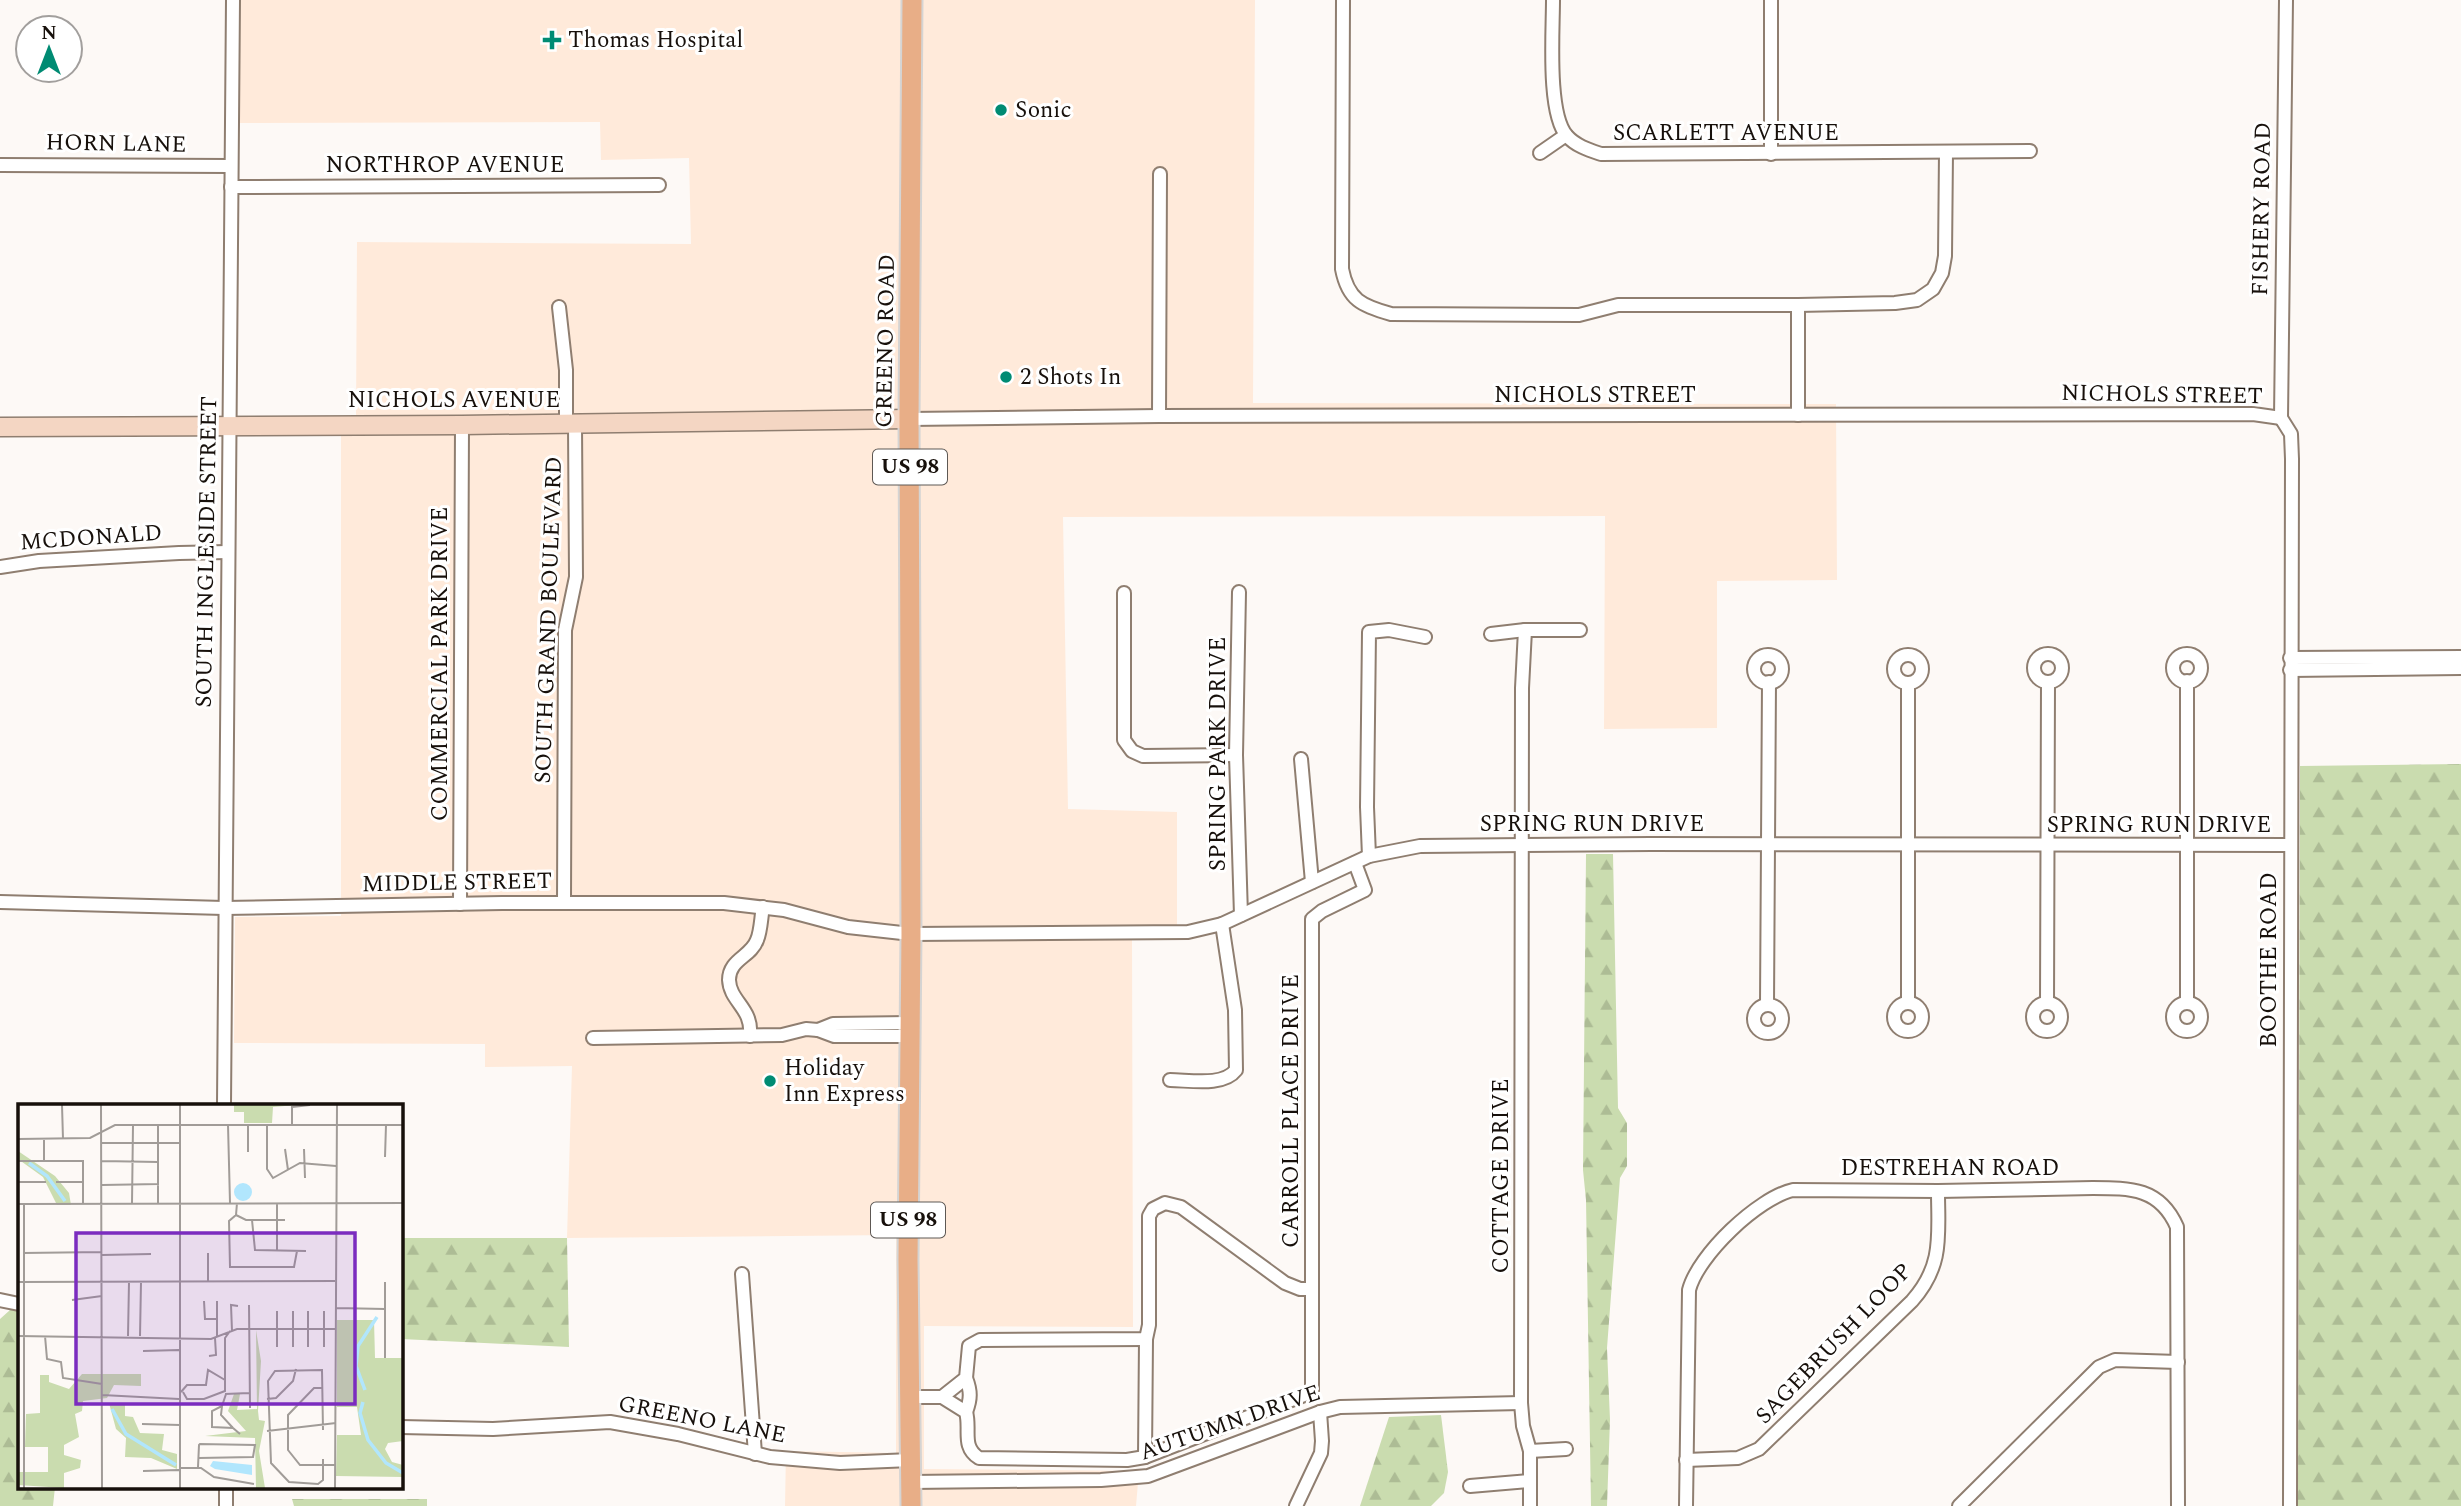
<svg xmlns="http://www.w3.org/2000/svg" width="2461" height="1506" font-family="Spectral,serif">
  <defs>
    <pattern id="forest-firs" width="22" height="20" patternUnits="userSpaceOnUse" patternTransform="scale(1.75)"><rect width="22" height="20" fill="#cadcaf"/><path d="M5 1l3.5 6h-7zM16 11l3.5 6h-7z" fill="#adbc95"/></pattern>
  </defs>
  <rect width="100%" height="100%" fill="#fdf9f6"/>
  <!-- built -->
  <path fill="#ffeada" d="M239,0H1255L1253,403L1836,404L1837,580L1717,581V728L1604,729L1605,516L1063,517L1068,809L1177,812V937L1132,939L1133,1327L924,1326V1469L1139,1471L1136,1506H785L786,1451L896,1453V1235L567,1238L572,1066L485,1067V1044L234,1043L235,917L341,916V418H356L357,242L691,244L689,158L601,160L600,122L238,123Z"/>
  <!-- forest -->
  <g fill="url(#forest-firs)">
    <path d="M2461,764V1506H2298L2300,766Z"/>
    <path d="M1586,854H1613L1618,1108L1627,1123V1166L1620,1178L1607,1348L1610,1420L1607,1506H1591L1586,1200L1583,1170Z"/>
    <path d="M401,1238H567L569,1347L401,1339Z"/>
    <path d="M19,1302V1487H55L53,1506H0V1319Z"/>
    <path d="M1441,1415L1448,1472L1444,1493L1431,1506H1360L1389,1417Z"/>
    <path d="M292,1499H427V1506H294Z"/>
  </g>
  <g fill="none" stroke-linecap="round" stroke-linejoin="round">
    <!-- street casing -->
    <g stroke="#8f7e70" stroke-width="16">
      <g id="street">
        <path d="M1343,0L1342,269C1348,300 1362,306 1391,314L1579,315L1618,305H1798L1895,303L1917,300L1933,289L1942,273L1945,256L1946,152"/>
        <path d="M1553,0C1553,32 1547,114 1567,136C1576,146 1589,150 1601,154L2030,151"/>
        <path d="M1540,153L1566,135"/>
        <path d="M1771,154V0"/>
        <path d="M0,165L231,166"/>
        <path d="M231,187L659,185"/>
        <path d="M1798,305V415"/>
        <path d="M559,307L566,370V424"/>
        <path d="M1159,416L1160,174"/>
        <path d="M2281,418L2291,434L2292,459L2290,1506"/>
        <path d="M2281,418L2286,0"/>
        <path d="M909,419L1159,416L2253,414L2281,418"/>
        <path d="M0,567L39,561L179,553L228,552"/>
        <path d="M1239,592L1236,755L1241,915"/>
        <path d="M1124,593V740L1132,751L1143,756L1236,755"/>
        <path d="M1525,630L1522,688L1521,1403L1523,1426L1530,1451V1506"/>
        <path d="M1491,634L1525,630H1580"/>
        <circle cx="2187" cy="668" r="14"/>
        <circle cx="2048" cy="668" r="14"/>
        <circle cx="1768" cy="669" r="14"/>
        <circle cx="1908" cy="669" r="14"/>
        <path d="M2290,658L2461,657"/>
        <path d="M2290,670L2461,668"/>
        <path d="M2187,681V1003"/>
        <path d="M1301,759L1312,882"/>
        <path d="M1369,856L1367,807L1369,632L1389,630L1425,637"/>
        <path d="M0,902L224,908L502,903H724L784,910L848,927L911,934L1188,932L1222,924L1369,856L1420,846L1651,844L2290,845"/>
        <path d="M564,903L565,630L576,577L575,424"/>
        <path d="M460,904L462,425"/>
        <path d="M1908,1003V683"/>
        <path d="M2047,1003L2048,682"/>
        <circle cx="1908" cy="1017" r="14"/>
        <circle cx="2047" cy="1017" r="14"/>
        <circle cx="2187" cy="1017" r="14"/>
        <path d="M1767,1005L1769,682"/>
        <circle cx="1768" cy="1019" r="14"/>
        <path d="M818,1030L833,1024L910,1023"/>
        <path d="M750,1036C753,1008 730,1002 729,980C729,959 751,957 757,940C761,931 761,917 763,907"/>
        <path d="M593,1038L782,1035L806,1029L818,1030L834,1036H910"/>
        <path d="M1170,1080C1189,1080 1223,1087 1236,1070L1235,1010L1222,924"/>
        <path d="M224,1105L233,0"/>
        <path d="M742,1274L755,1454"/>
        <path d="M0,1300L19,1304"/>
        <path d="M910,1397H942L966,1378L969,1346L980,1340L1146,1339L1149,1325V1216L1153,1209L1165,1203L1181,1207L1285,1283L1300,1289H1312"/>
        <path d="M942,1397L966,1412C971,1429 961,1447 979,1458L1127,1460L1145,1457L1312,1392V919L1322,911L1365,890L1355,863"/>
        <path d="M966,1412C971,1399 971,1391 966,1378"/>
        <path d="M401,1427L493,1429L610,1422L678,1434L770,1457L840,1463L911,1460"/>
        <path d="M1530,1451L1566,1449"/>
        <path d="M1145,1457L1146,1339"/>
        <path d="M1686,1460L1738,1458L1759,1449L1912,1301C1944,1265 1938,1235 1938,1191"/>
        <path d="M911,1482L1101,1480L1148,1476L1320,1412L1340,1407L1521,1403"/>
        <path d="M1470,1486L1530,1481"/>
        <path d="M226,1506V1487"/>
        <path d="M1296,1506L1321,1453L1322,1441L1320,1412"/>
        <path d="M1686,1506L1689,1290C1698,1255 1758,1198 1793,1190L1938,1191L2093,1188C2131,1188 2160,1188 2177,1227L2178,1506"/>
        <path d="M1959,1506L2099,1367L2115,1360L2178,1362"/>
      </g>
    </g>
    <!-- secondary casing -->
    <g stroke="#8f7e70" stroke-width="21">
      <path id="secondary" d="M0,427L462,425L909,419"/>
    </g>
    <!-- primary casing -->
    <g stroke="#d5d4d3" stroke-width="23">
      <path id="primary" d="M911,1506L908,1260L911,934L909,419L912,0"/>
    </g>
    <!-- street -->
    <use href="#street" stroke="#fff" stroke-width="12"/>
    <!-- secondary -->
    <use href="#secondary" stroke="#f4d6c3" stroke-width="18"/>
    <!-- primary -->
    <use href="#primary" stroke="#e8ae87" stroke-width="19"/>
  </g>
  <!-- markers -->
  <g fill="#008b73" stroke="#fff" stroke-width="2.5">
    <path d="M548.5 29.5h7v7h7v7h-7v7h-7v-7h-7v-7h7z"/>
    <circle cx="1001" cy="110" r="7"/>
    <circle cx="1006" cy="377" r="7"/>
    <circle cx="770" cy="1081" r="7"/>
  </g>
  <g text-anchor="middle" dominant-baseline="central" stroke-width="6" stroke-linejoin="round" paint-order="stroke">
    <!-- shield labels -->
    <g fill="#fff" stroke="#5d5854" stroke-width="2">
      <rect x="873" y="449.5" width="74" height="35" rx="5"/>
      <rect x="871" y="1202.5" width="74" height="35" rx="5"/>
    </g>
    <g font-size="21" font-weight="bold" fill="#17100b">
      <text x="910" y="467">US 98</text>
      <text x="908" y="1220">US 98</text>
    </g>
    <!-- poi labels -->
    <g font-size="23" fill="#17100b" stroke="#fff" text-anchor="start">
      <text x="568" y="40">Thomas Hospital</text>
      <text x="1015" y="110">Sonic</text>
      <text x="1020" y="377">2 Shots In</text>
      <text x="784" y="1068">Holiday<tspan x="784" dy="26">Inn Express</tspan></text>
    </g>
    <!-- street labels -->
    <g font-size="23" fill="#17100b" stroke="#fff">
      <text x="1726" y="133">SCARLETT AVENUE</text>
      <text transform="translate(116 144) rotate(1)">HORN LANE</text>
      <text x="445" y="165">NORTHROP AVENUE</text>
      <text transform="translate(2262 209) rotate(-89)">FISHERY ROAD</text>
      <text transform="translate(886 341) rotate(-89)">GREENO ROAD</text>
      <text x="1595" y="395">NICHOLS STREET</text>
      <text transform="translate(2162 395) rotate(1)">NICHOLS STREET</text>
      <text x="454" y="400">NICHOLS AVENUE</text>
      <text transform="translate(91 538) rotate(-4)">MCDONALD</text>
      <text transform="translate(207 552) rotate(-89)">SOUTH INGLESIDE STREET</text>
      <text transform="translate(549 620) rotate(-88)">SOUTH GRAND BOULEVARD</text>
      <text transform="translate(440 664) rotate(-90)">COMMERCIAL PARK DRIVE</text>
      <text transform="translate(1218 754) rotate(-90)">SPRING PARK DRIVE</text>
      <text x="1592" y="824">SPRING RUN DRIVE</text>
      <text x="2159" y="825">SPRING RUN DRIVE</text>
      <text transform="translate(457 883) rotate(-1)">MIDDLE STREET</text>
      <text transform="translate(2269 960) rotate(-90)">BOOTHE ROAD</text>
      <text transform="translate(1291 1111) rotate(-90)">CARROLL PLACE DRIVE</text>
      <text x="1950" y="1168">DESTREHAN ROAD</text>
      <text transform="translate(1501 1176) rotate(-90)">COTTAGE DRIVE</text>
      <text transform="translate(1834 1344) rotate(-46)">SAGEBRUSH LOOP</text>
      <text transform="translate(702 1420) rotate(11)">GREENO LANE</text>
      <text transform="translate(1230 1423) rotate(-19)">AUTUMN DRIVE</text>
    </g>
  </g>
  <!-- overview -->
  <g transform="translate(18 1104)">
    <rect width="385" height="385" fill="#fdf9f6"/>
    <path d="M216,1H279L255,3L254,19H226V8H216Z" fill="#cadcaf"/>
    <path d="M0,47L37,72L51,89L53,101H39L25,73L0,55ZM319,216H356L357,254H385V337L370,339L367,345L374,358L385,361V373L318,372L319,331H343L339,303H319ZM238,226L243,257L240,307L241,316L247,317L241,347L247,384H238L237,334L187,332L228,327L210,307L216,290H222L219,306L239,305ZM64,270H123V282L96,281L89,294L65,297L64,307L57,310L61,333L46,341V351L63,356L62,364L46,369V384L0,381V368H30V343H7L8,310L22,309V271H31V278L51,285ZM91,299H107V312L115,313L122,329L146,330L144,346L159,350V365L133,354L107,353L108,334L98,325Z" fill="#cadcaf"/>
    <path d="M216 88a9 9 0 1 1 18 0a9 9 0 1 1-18 0ZM195,357L234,361V371L197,365L192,362Z" fill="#b1e6fd"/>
    <path fill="none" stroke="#b1e6fd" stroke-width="3.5" d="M11,59L29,72L47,97M347,286L338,262L340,242L359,213M345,298L342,309L350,336L368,359L385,369M94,305L108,330L158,361"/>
    <path fill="none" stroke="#a19c98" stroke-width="2" d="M44,1L45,35M83,1L84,384M162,1V384M140,21V99M210,21L212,99M274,21V3L292,1M249,22V65L255,74L282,59L318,62M0,35L72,34L97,21H385M84,39H161M267,45L270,66M286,45L287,74M230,48V22M367,53L368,21M0,57H65V99M26,57V35M84,57L140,58M0,78H28M38,78H65M84,81L141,80M114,99L115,21M219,99L218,111L211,117L212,163H276L279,147M0,100L385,99M6,100V384M218,111L228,116H267M234,116L237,146L288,147M259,147V99M5,149L84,148M84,151L133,150M190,177V149M0,178L317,177M54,196L84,192M186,197L187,215H198M199,197V233M231,201L232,304M318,204L367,205M306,207V243M214,227L213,201L220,202M0,232L193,235L219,225H318M27,232L29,255L43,258L45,274L84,280M110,232L111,178M122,232L123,178M259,243V207M275,243V207M290,243V207M125,247L161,246M191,252L198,251L197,234M367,254V178M305,284H296L270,311V346L282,361H318M163,288L169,281H188L190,266L207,276M165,288L169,295H186L207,287V234L212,227M207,290L231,289M208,290L204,302L194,307V323L215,324L222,330M84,291L161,295M249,295L258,294L275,277L278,265M204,302L203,311L215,324M124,320L162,321M249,327L318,319M305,355V376L300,380L271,378L253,359L250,277L257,267L304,266L305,326M180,363L181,341L182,340L237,341L235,353L181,354M162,364H183L196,373L236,380M125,367L161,366M317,384L319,1"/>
    <path fill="#7b2cbf" fill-opacity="0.15" stroke="#7b2cbf" stroke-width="3.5" d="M58,129H337V300H58Z"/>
    <rect width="385" height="385" fill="none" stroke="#17100b" stroke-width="3.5"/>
  </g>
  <!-- north arrow -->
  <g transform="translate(49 49)"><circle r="33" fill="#ffffff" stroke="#a29f9d" stroke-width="2"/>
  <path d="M0-5L12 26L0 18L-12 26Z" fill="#008b73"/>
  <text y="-10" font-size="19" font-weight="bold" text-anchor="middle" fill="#17100b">N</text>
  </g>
</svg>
